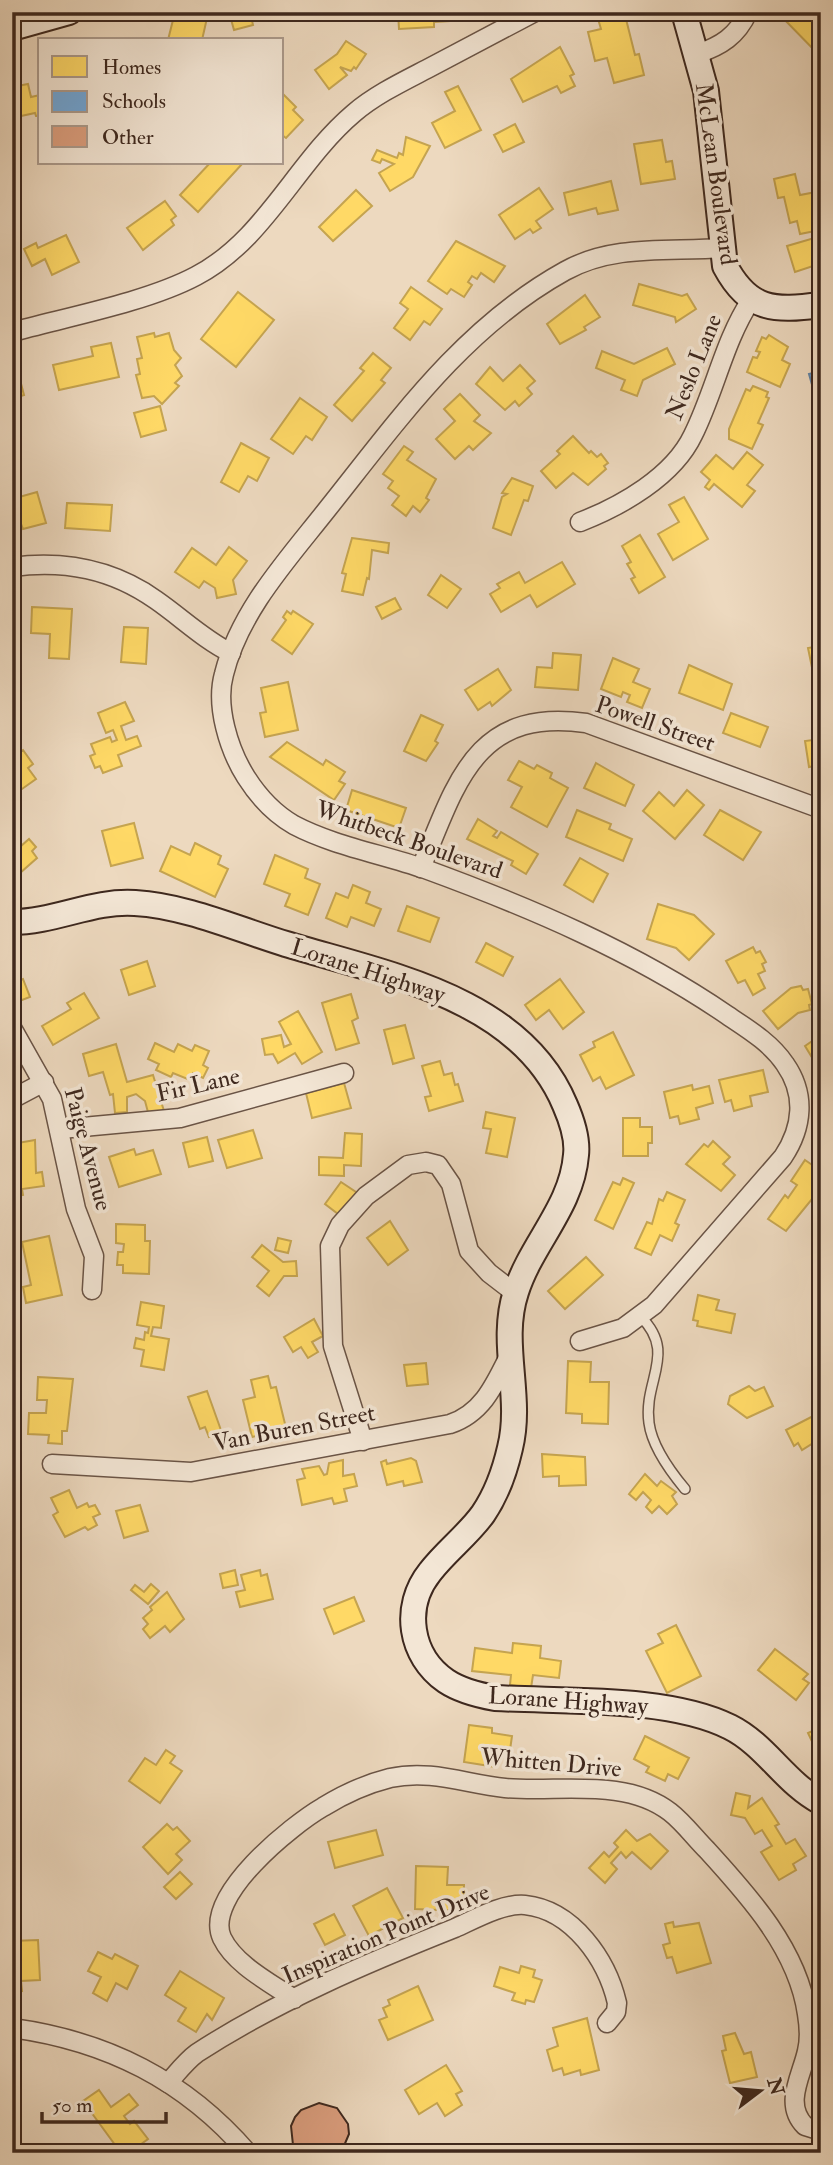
<svg xmlns="http://www.w3.org/2000/svg" width="833" height="2165" font-family="'IM FELL Double Pica',serif">
  <rect width="100%" height="100%" fill="#edd9bf"/>
  <filter id="stains"><feTurbulence type="fractalNoise" baseFrequency=".00286" numOctaves="4"/><feColorMatrix values="0 0 0 0 .2 0 0 0 0 .09 0 0 0 0 .02 0 0 0 .5 -.17"/></filter>
  <radialGradient id="worn" r=".72"><stop offset=".6" stop-color="#630" stop-opacity="0"/><stop offset="1" stop-color="#630" stop-opacity=".3"/></radialGradient>
  <!-- homes -->
  <g fill="#ffd966" stroke="#c5a450" stroke-width="2">
    <path d="M175,12L207,18L202,40H168Z"/>
    <path d="M229,12H250L253,25L234,30Z"/>
    <path d="M398,12H450V21L434,22V27L399,29Z"/>
    <path d="M596,12H621L623,20L626,19L635,55L639,54L644,75L614,83L607,58L595,61L588,32L601,29Z"/>
    <path d="M777,12H821V57Z"/>
    <path d="M346,41L366,54L356,69L354,67L351,71L340,67L347,75L329,89L315,70L337,54Z"/>
    <path d="M560,47L574,74L570,76L575,86L561,93L557,86L523,102L511,79Z"/>
    <path d="M28,84L31,97L40,95V116H36L35,113L12,118V87Z"/>
    <path d="M458,86L481,130L445,148L432,123L455,111L445,92Z"/>
    <path d="M282,93L296,107L293,110L303,120L286,138L282,135Z"/>
    <path d="M515,124L524,142L503,152L494,135Z"/>
    <path d="M406,137L430,146L413,177L390,191L379,173L394,164L382,159L380,163L372,160L377,150L397,158L399,153L403,155Z"/>
    <path d="M662,140L666,162L672,161L675,179L641,184L634,144Z"/>
    <path d="M210,163H243L198,212L180,195Z"/>
    <path d="M795,174L800,195L816,192L821,214L817,216L820,230L800,234L797,221L790,223L784,197L778,198L774,179Z"/>
    <path d="M611,181L618,210L598,214L596,208L569,215L564,193Z"/>
    <path d="M539,188L553,209L536,221L541,228L533,233L530,229L515,239L499,215Z"/>
    <path d="M356,190L372,206L333,241L319,227Z"/>
    <path d="M165,201L176,216L171,220L174,225L143,250L127,228Z"/>
    <path d="M66,235L79,262L52,275L45,259L32,266L24,249L36,243L38,248Z"/>
    <path d="M821,236V271L818,272L816,265L795,272L787,246Z"/>
    <path d="M456,241L505,266L494,282L481,273L477,279L472,276L468,282L472,285L464,297L451,289L447,294L428,281Z"/>
    <path d="M639,284L682,296L687,294L696,309L676,322L675,317L633,305Z"/>
    <path d="M411,287L442,309L430,325L424,321L410,340L394,328L408,309L400,303Z"/>
    <path d="M238,292L274,320L236,367L201,339Z"/>
    <path d="M585,295L600,317L584,327L586,330L560,344L547,324Z"/>
    <path d="M154,333L155,337L169,333L174,350L181,358L175,365L182,376L175,383L179,386L162,404L154,396L142,398L136,375L140,374L137,359L142,358L137,337Z"/>
    <path d="M769,335L788,347L782,360L790,364L780,387L747,372L753,357L757,358L760,352L756,351L762,337L766,339Z"/>
    <path d="M111,343L119,377L59,390L53,365L93,356L91,347Z"/>
    <path d="M667,348L675,364L643,380L637,396L621,390L625,380L596,368L602,351L634,364Z"/>
    <path d="M373,353L391,368L381,380L385,383L352,421L334,405L364,371L360,368Z"/>
    <path d="M520,365L535,381L527,388L532,394L519,406L515,401L505,410L476,384L490,367L503,381Z"/>
    <path d="M18,372L24,395L14,398L16,404L12,405V374Z"/>
    <path d="M753,386L768,392L766,397L769,398L758,423L763,425L752,449L729,439V429L746,389L750,391Z"/>
    <path d="M460,394L480,415L474,421L491,433L473,450L469,446L455,459L436,439L455,421L444,409Z"/>
    <path d="M300,398L327,417L312,440L306,436L293,454L271,439Z"/>
    <path d="M160,406L166,430L141,437L134,413Z"/>
    <path d="M573,436L589,453L591,451L597,457L601,454L608,463L604,466L606,469L588,485L573,473L556,488L541,471L560,454L557,451Z"/>
    <path d="M241,443L269,458L257,481L248,476L239,492L221,482Z"/>
    <path d="M404,446L413,452L407,460L436,479L426,498L429,500L420,512L413,506L406,516L392,505L399,496L388,488L393,481L383,474Z"/>
    <path d="M747,452L763,465L747,485L755,491L742,507L714,484L709,490L705,487L710,480L701,472L716,455L733,469Z"/>
    <path d="M512,478L533,486L528,501L524,500L511,535L493,528L502,497L507,494L502,493Z"/>
    <path d="M37,492L46,523L23,529L21,524L12,523V499Z"/>
    <path d="M684,497L708,539L673,560L658,534L679,522L669,505Z"/>
    <path d="M67,503L112,505L110,531L65,528Z"/>
    <path d="M640,535L665,577L639,593L631,579L635,577L627,564L631,562L622,546Z"/>
    <path d="M352,538L389,543L388,553L372,550L369,579L367,578L363,595L342,591L346,574L342,573Z"/>
    <path d="M229,547L247,561L233,580L236,594L217,598L215,588L204,581L199,588L175,572L192,548L216,565Z"/>
    <path d="M562,562L575,584L537,607L530,595L501,612L490,594L500,588L497,584L519,572L525,583Z"/>
    <path d="M441,575L461,589L447,608L428,595Z"/>
    <path d="M395,598L401,609L382,619L376,607Z"/>
    <path d="M32,607L72,609L69,659L49,658L50,634L31,633Z"/>
    <path d="M287,611L291,614L293,611L313,624L292,654L272,640L286,620L283,617Z"/>
    <path d="M12,621L18,644L12,646Z"/>
    <path d="M124,627L148,628L146,664L121,662Z"/>
    <path d="M818,639H821V686L816,687L808,648L820,646Z"/>
    <path d="M553,653L581,655L578,690L535,687L537,667L552,668Z"/>
    <path d="M613,658L639,669L633,682L650,689L642,708L627,702L630,695L623,692L621,697L601,689Z"/>
    <path d="M689,665L732,684L723,710L679,693Z"/>
    <path d="M498,669L511,690L492,706L490,702L478,710L465,690Z"/>
    <path d="M288,682L298,730L265,737L260,713L266,712L261,688Z"/>
    <path d="M125,702L134,721L121,726L126,740L137,736L141,746L118,755L122,766L103,773L100,766L95,768L90,756L95,754L91,744L110,737L112,742L117,740L113,730L106,733L98,713Z"/>
    <path d="M731,713L768,727L760,747L723,733Z"/>
    <path d="M421,715L443,725L435,741L438,743L426,761L404,751Z"/>
    <path d="M821,739V765L809,767L805,741Z"/>
    <path d="M287,742L323,765L326,760L345,772L339,781L345,784L334,800L270,757Z"/>
    <path d="M23,750L33,764L28,768L36,779L22,789L18,784L12,788V757Z"/>
    <path d="M519,761L534,769L537,765L552,773L550,778L568,788L547,827L511,807L522,787L508,780Z"/>
    <path d="M596,763L634,785L625,806L584,788Z"/>
    <path d="M352,790L406,808L399,828L346,810Z"/>
    <path d="M687,790L704,805L675,839L643,811L659,792L674,806Z"/>
    <path d="M577,810L611,824L609,829L632,839L623,861L566,837Z"/>
    <path d="M720,810L761,832L743,860L704,835Z"/>
    <path d="M478,819L497,831L493,836L497,838L501,832L538,854L526,874L511,865L513,861L467,839Z"/>
    <path d="M134,823L143,858L111,866L102,831Z"/>
    <path d="M29,839L36,847L32,851L37,858L20,873L12,864V854Z"/>
    <path d="M195,843L221,856L218,864L228,869L215,897L160,871L171,846L190,855Z"/>
    <path d="M275,855L308,869L305,878L320,884L308,915L285,906L290,894L264,884Z"/>
    <path d="M580,858L608,874L593,902L564,885Z"/>
    <path d="M353,885L370,892L366,903L381,909L374,926L351,917L347,927L326,918L336,893L348,898Z"/>
    <path d="M658,904L694,915L714,934L689,960L676,948L647,939Z"/>
    <path d="M407,906L439,918L430,942L398,931Z"/>
    <path d="M486,943L513,957L503,976L476,962Z"/>
    <path d="M753,947L756,953L760,951L766,962L762,964L765,971L758,974L765,988L753,995L745,980L738,983L726,961Z"/>
    <path d="M147,961L155,986L129,995L121,970Z"/>
    <path d="M23,979L30,997L14,1003L12,983Z"/>
    <path d="M560,979L584,1012L563,1029L549,1010L536,1020L525,1005Z"/>
    <path d="M801,986L803,990L808,989L812,1004L809,1005L810,1010L798,1013L778,1029L763,1011L791,988Z"/>
    <path d="M84,993L99,1018L53,1045L42,1026L71,1009L67,1003Z"/>
    <path d="M351,994L358,1018L352,1021L359,1043L336,1050L322,1003Z"/>
    <path d="M298,1011L322,1052L302,1064L295,1053L278,1063L273,1054L265,1055L262,1039L281,1035L284,1047L291,1044L279,1022Z"/>
    <path d="M405,1025L414,1058L393,1064L384,1030Z"/>
    <path d="M613,1032L634,1075L606,1089L600,1077L593,1081L580,1055L595,1047L593,1042Z"/>
    <path d="M821,1035V1054L813,1059L805,1046Z"/>
    <path d="M155,1043L174,1052L178,1044L192,1051L195,1045L209,1051L203,1065L208,1068L203,1078L193,1073L190,1080L173,1073L171,1077L156,1070L159,1064L148,1059Z"/>
    <path d="M116,1044L127,1082L153,1075L164,1111L149,1116L145,1101L136,1094L127,1097V1112L115,1113L113,1094L110,1095L103,1072L89,1076L83,1054Z"/>
    <path d="M440,1061L444,1075L452,1073L455,1085L458,1084L463,1101L429,1111L425,1097L431,1096L422,1066Z"/>
    <path d="M763,1070L768,1092L750,1096L752,1106L734,1111L731,1100L725,1102L719,1080Z"/>
    <path d="M344,1083L351,1108L312,1118L306,1093Z"/>
    <path d="M692,1085L693,1090L709,1086L713,1103L696,1108L699,1119L680,1124L678,1116L670,1118L664,1092Z"/>
    <path d="M486,1112L515,1118L507,1157L486,1153L491,1129L483,1128Z"/>
    <path d="M623,1118H640V1127H652V1143H648V1156H623Z"/>
    <path d="M253,1130L262,1158L227,1168L218,1140Z"/>
    <path d="M345,1133L362,1134L361,1166L344,1165V1176L319,1175V1157L343,1158Z"/>
    <path d="M207,1137L213,1161L189,1167L183,1143Z"/>
    <path d="M35,1140L36,1173L42,1172L44,1186L22,1189L23,1195L12,1197V1176L18,1175L16,1161H12V1144Z"/>
    <path d="M713,1141L730,1157L723,1164L735,1175L721,1191L686,1164L704,1144L708,1147Z"/>
    <path d="M134,1149L136,1155L153,1150L161,1174L119,1187L109,1157Z"/>
    <path d="M805,1160L821,1171L816,1183L821,1188L786,1231L768,1219L785,1195L788,1198L797,1185L791,1181Z"/>
    <path d="M623,1178L634,1183L613,1229L595,1220L613,1182L620,1185Z"/>
    <path d="M341,1182L359,1194L342,1217L325,1204Z"/>
    <path d="M667,1192L685,1200L675,1223L679,1225L672,1241L660,1235L651,1255L635,1248L647,1222L652,1224L659,1199L663,1201Z"/>
    <path d="M390,1221L408,1250L388,1265L367,1238Z"/>
    <path d="M116,1224L145,1225V1241H150L149,1274L123,1273V1265H117L118,1252H123L124,1244L116,1243Z"/>
    <path d="M49,1236L62,1295L26,1303L23,1287L31,1285L22,1242Z"/>
    <path d="M278,1238L291,1241L288,1253L275,1250Z"/>
    <path d="M262,1245L283,1262L296,1261L297,1276H284L269,1296L257,1286L269,1271L252,1257Z"/>
    <path d="M586,1257L603,1275L565,1309L548,1291Z"/>
    <path d="M698,1295L719,1300L716,1310L735,1314L731,1333L697,1326L698,1321L693,1320Z"/>
    <path d="M141,1302L164,1306L161,1328L153,1327L151,1336L169,1339L164,1370L141,1366L144,1350L134,1348L136,1338L144,1340L145,1332L148,1333L149,1327L137,1325Z"/>
    <path d="M314,1319L323,1336L312,1342L318,1352L308,1358L301,1347L293,1352L284,1337Z"/>
    <path d="M568,1361L591,1362L590,1382H609L608,1424L582,1423V1414L566,1413Z"/>
    <path d="M426,1363L428,1384L407,1386L404,1365Z"/>
    <path d="M268,1376L271,1388L276,1387L286,1428L252,1437L243,1400L255,1397L251,1380Z"/>
    <path d="M38,1377L73,1379L67,1431H62V1444L48,1443L49,1435L28,1434L29,1413H46L47,1400H37Z"/>
    <path d="M749,1386L755,1391L764,1387L773,1406L747,1418L728,1404L730,1396Z"/>
    <path d="M207,1391L222,1433L209,1437L205,1427L200,1429L188,1397Z"/>
    <path d="M821,1412V1452L815,1442L802,1450L798,1443L794,1446L786,1430Z"/>
    <path d="M542,1454L585,1457L586,1485L559,1486V1476L543,1477Z"/>
    <path d="M411,1458L416,1461L422,1482L404,1486L403,1481L387,1485L381,1462L386,1460L387,1464Z"/>
    <path d="M343,1460V1476L354,1474L357,1486L344,1489L347,1501L334,1504L332,1498L302,1505L297,1480L305,1478L302,1469L319,1466L324,1475L327,1474L329,1463Z"/>
    <path d="M645,1474L657,1486L661,1481L676,1492L672,1496L677,1504L667,1514L659,1506L652,1513L646,1507L651,1500L643,1492L636,1500L629,1494Z"/>
    <path d="M69,1490L77,1508L87,1503L89,1507L95,1505L100,1514L93,1517L97,1525L88,1530L85,1527L65,1537L53,1515L58,1512L51,1498Z"/>
    <path d="M140,1505L148,1531L124,1538L116,1511Z"/>
    <path d="M235,1570L238,1585L223,1588L220,1574Z"/>
    <path d="M260,1570L261,1576L267,1574L273,1599L240,1607L236,1592L245,1590L241,1575Z"/>
    <path d="M151,1584L159,1591L148,1604L131,1590L135,1585L144,1592Z"/>
    <path d="M167,1592L184,1619L170,1632L165,1626L150,1638L143,1629L148,1624L143,1618L152,1610L150,1607Z"/>
    <path d="M354,1597L364,1621L334,1634L324,1609Z"/>
    <path d="M676,1625L701,1676L667,1693L646,1651L663,1643L658,1634Z"/>
    <path d="M513,1643L541,1646L540,1658L561,1661L559,1678L533,1675L531,1688L510,1685L511,1675L472,1671L475,1648L512,1653Z"/>
    <path d="M775,1649L808,1674L803,1679L809,1683L796,1700L758,1670Z"/>
    <path d="M469,1725L492,1728V1733L512,1736L509,1757L498,1755L496,1767L464,1762Z"/>
    <path d="M821,1727V1748L816,1750L808,1733Z"/>
    <path d="M645,1736L689,1758L678,1779L668,1774L665,1781L646,1772L649,1767L634,1759Z"/>
    <path d="M166,1750L175,1756L170,1763L182,1771L160,1803L129,1781L145,1758L156,1765Z"/>
    <path d="M736,1793L750,1796L748,1808L762,1798L779,1824L775,1826L786,1844L795,1839L806,1856L793,1864L796,1870L779,1880L761,1852L772,1846L762,1830L755,1834L745,1818L731,1815Z"/>
    <path d="M167,1824L173,1830L177,1827L190,1841L176,1854L182,1860L168,1874L143,1847Z"/>
    <path d="M376,1830L383,1855L335,1868L328,1842Z"/>
    <path d="M626,1830L637,1841L650,1834L668,1851L651,1869L632,1852L626,1858L621,1852L611,1863L617,1869L605,1883L589,1868L604,1852L609,1857L618,1847L614,1843Z"/>
    <path d="M416,1866L448,1867L447,1885H464L463,1911L415,1909Z"/>
    <path d="M180,1872L192,1884L176,1899L164,1887Z"/>
    <path d="M387,1888L403,1918L369,1936L353,1906Z"/>
    <path d="M334,1914L345,1935L325,1945L314,1924Z"/>
    <path d="M673,1922L674,1927L699,1923L711,1963L677,1973L672,1957L667,1958L663,1945L670,1943L665,1924Z"/>
    <path d="M38,1940L40,1980L21,1981L22,1991L12,1992V1941Z"/>
    <path d="M98,1952L112,1959L115,1954L138,1966L127,1989L116,1983L107,2001L93,1993L101,1977L88,1971Z"/>
    <path d="M521,1966L535,1970L533,1977L542,1980L534,2002L526,2000L525,2004L512,2000L515,1993L494,1986L500,1967L519,1973Z"/>
    <path d="M180,1971L224,1998L212,2020L207,2014L196,2032L178,2021L186,2008L165,1995Z"/>
    <path d="M418,1986L433,2020L388,2040L379,2020L387,2017L383,2008L390,2005L388,2000Z"/>
    <path d="M587,2018L599,2070L581,2075L580,2070L564,2075L562,2068L553,2071L547,2050L558,2046L553,2028Z"/>
    <path d="M735,2033L744,2054L751,2052L757,2077L730,2083L722,2051L726,2050L723,2036Z"/>
    <path d="M446,2065L462,2091L456,2094L462,2105L445,2116L437,2103L419,2114L405,2090Z"/>
    <path d="M99,2090L111,2107L129,2094L138,2105L124,2116L130,2124L134,2121L148,2139L129,2153H121L83,2101Z"/>
  </g>
  <!-- schools -->
  <path fill="#6fa8dc" stroke="#6082a3" stroke-width="2" d="M821,371V417L809,374Z"/>
  <!-- building -->
  <path fill="#db9e7e" stroke="#3e281e" stroke-width="2" d="M319,2103L337,2108L348,2124L349,2134L341,2153H298L293,2145L291,2126L295,2117L301,2110Z"/>
  <g fill="none" stroke-linecap="round" stroke-linejoin="round">
    <!-- lane casing -->
    <g stroke="#6a5446" stroke-width="12">
      <path id="lane" d="M640,1316C678,1353 643,1380 649,1423C652,1446 670,1471 685,1489"/>
    </g>
    <!-- street casing -->
    <g stroke="#6a5446" stroke-width="21">
      <g id="street">
        <path d="M697,54C721,46 737,36 748,12"/>
        <path d="M12,332C67,317 147,302 196,276C265,240 296,162 354,113C375,95 402,82 427,69C463,50 499,31 535,12"/>
        <path d="M580,522C621,506 673,477 693,435C715,391 724,341 751,300"/>
        <path d="M12,567C65,560 112,569 156,600C182,618 203,639 231,653"/>
        <path d="M421,868C456,784 475,707 586,723L821,809"/>
        <path d="M12,1028L52,1099L76,1209L94,1256L92,1290"/>
        <path d="M12,1099L44,1082"/>
        <path d="M61,1129L180,1118L344,1073"/>
        <path d="M580,1341L623,1328L654,1305L783,1157C803,1127 806,1094 785,1064C771,1043 748,1029 727,1015C635,952 529,907 425,869C382,854 334,846 294,825C275,814 258,796 246,777C229,750 215,706 224,674C240,610 289,558 329,507C399,419 464,327 565,271C613,244 669,252 722,248"/>
        <path d="M363,1441L333,1346L330,1246L340,1225L366,1196L408,1165L426,1162L438,1165L451,1184L469,1251L489,1273L515,1293"/>
        <path d="M52,1464L191,1472L450,1424C483,1413 495,1384 510,1354"/>
        <path d="M294,1999C271,1983 235,1965 222,1938C203,1896 292,1825 323,1807C344,1794 366,1784 390,1778C431,1769 466,1784 505,1788C557,1793 625,1777 670,1812C683,1822 695,1838 707,1850C749,1896 798,1950 807,2014C809,2026 810,2039 807,2051C802,2075 783,2104 805,2126L821,2131"/>
        <path d="M12,2028C107,2041 185,2080 248,2153"/>
        <path d="M168,2083C177,2073 186,2061 197,2053C277,2001 367,1963 455,1928C475,1919 503,1903 525,1905C573,1910 607,1960 617,2003L616,2012L607,2023"/>
      </g>
    </g>
    <!-- secondary casing -->
    <g stroke="#3e281e" stroke-width="28">
      <g id="secondary">
        <path d="M684,12L706,91L725,266C749,311 774,311 821,305"/>
        <path d="M12,28L69,12"/>
        <path d="M12,922C54,922 94,900 135,903C186,906 237,929 286,944C385,974 520,997 565,1105C572,1121 578,1138 576,1155C572,1207 531,1244 516,1292C499,1343 523,1396 510,1448C505,1470 496,1495 483,1514C468,1535 446,1551 430,1572C402,1607 410,1656 446,1681C461,1691 478,1695 495,1698C564,1702 668,1696 730,1727C766,1745 785,1783 821,1802"/>
      </g>
    </g>
    <!-- lane -->
    <use href="#lane" stroke="#f3e6d5" stroke-width="9"/>
    <!-- street -->
    <use href="#street" stroke="#f3e6d5" stroke-width="18"/>
    <!-- secondary -->
    <use href="#secondary" stroke="#f3e6d5" stroke-width="24"/>
  </g>
  <g text-anchor="middle" dominant-baseline="central" stroke-width="7" stroke-linejoin="round" paint-order="stroke">
    <!-- street labels -->
    <g font-size="24" fill="#3e281e" stroke="#f3e6d5">
      <text transform="translate(716 174) rotate(82)">McLean Boulevard</text>
      <text transform="translate(694 367) rotate(-68)">Neslo Lane</text>
      <text transform="translate(655 724) rotate(19)">Powell Street</text>
      <text transform="translate(409 840) rotate(19)">Whitbeck Boulevard</text>
      <text transform="translate(368 971) rotate(18)">Lorane Highway</text>
      <text transform="translate(198 1085) rotate(-13)">Fir Lane</text>
      <text transform="translate(88 1149) rotate(75)">Paige Avenue</text>
      <text transform="translate(294 1428) rotate(-11)">Van Buren Street</text>
      <text transform="translate(568 1701) rotate(4)">Lorane Highway</text>
      <text transform="translate(551 1763) rotate(5)">Whitten Drive</text>
      <text transform="translate(386 1934) rotate(-23)">Inspiration Point Drive</text>
    </g>
  </g>
  <!-- margin -->
  <rect width="833" height="2165" fill="none" stroke="#edd9bf" stroke-width="42"/>
  <rect x="14" y="14" width="805" height="2137" fill="none" stroke="#3e281e" stroke-width="3.5"/>
  <rect x="21" y="21" width="791" height="2123" fill="none" stroke="#3e281e" stroke-width="2"/>
  <!-- legend -->
  <rect x="38" y="38" width="245" height="126" fill="#f3e6d5" stroke="#ab9a8c" stroke-width="2"/>
  <rect x="52" y="56" width="35" height="21" fill="#ffd966" stroke="#ab9a8c" stroke-width="2"/>
  <text x="102" y="74" font-size="21" fill="#3e281e">Homes</text>
  <rect x="52" y="91" width="35" height="21" fill="#6fa8dc" stroke="#ab9a8c" stroke-width="2"/>
  <text x="102" y="108" font-size="21" fill="#3e281e">Schools</text>
  <rect x="52" y="126" width="35" height="21" fill="#db9e7e" stroke="#ab9a8c" stroke-width="2"/>
  <text x="102" y="144" font-size="21" fill="#3e281e">Other</text>
  <!-- north arrow -->
  <g transform="translate(760 2091) rotate(74)" stroke="#f3e6d5" stroke-width="5" paint-order="stroke">
  <path d="M0-5L12 26L0 18L-12 26Z" fill="#3e281e"/>
  <text y="-10" font-size="19" font-weight="bold" text-anchor="middle" fill="#3e281e">N</text>
  </g>
  <!-- scale -->
  <path d="M42 2112v10h124v-10" fill="none" stroke="#3e281e" stroke-width="3.5"/>
  <text x="52" y="2112" font-size="21" fill="#3e281e" stroke="#f3e6d5" stroke-width="5" paint-order="stroke">50 m</text>
  <rect width="100%" height="100%" filter="url(#stains)"/>
  <rect width="100%" height="100%" fill="url(#worn)"/>
</svg>
